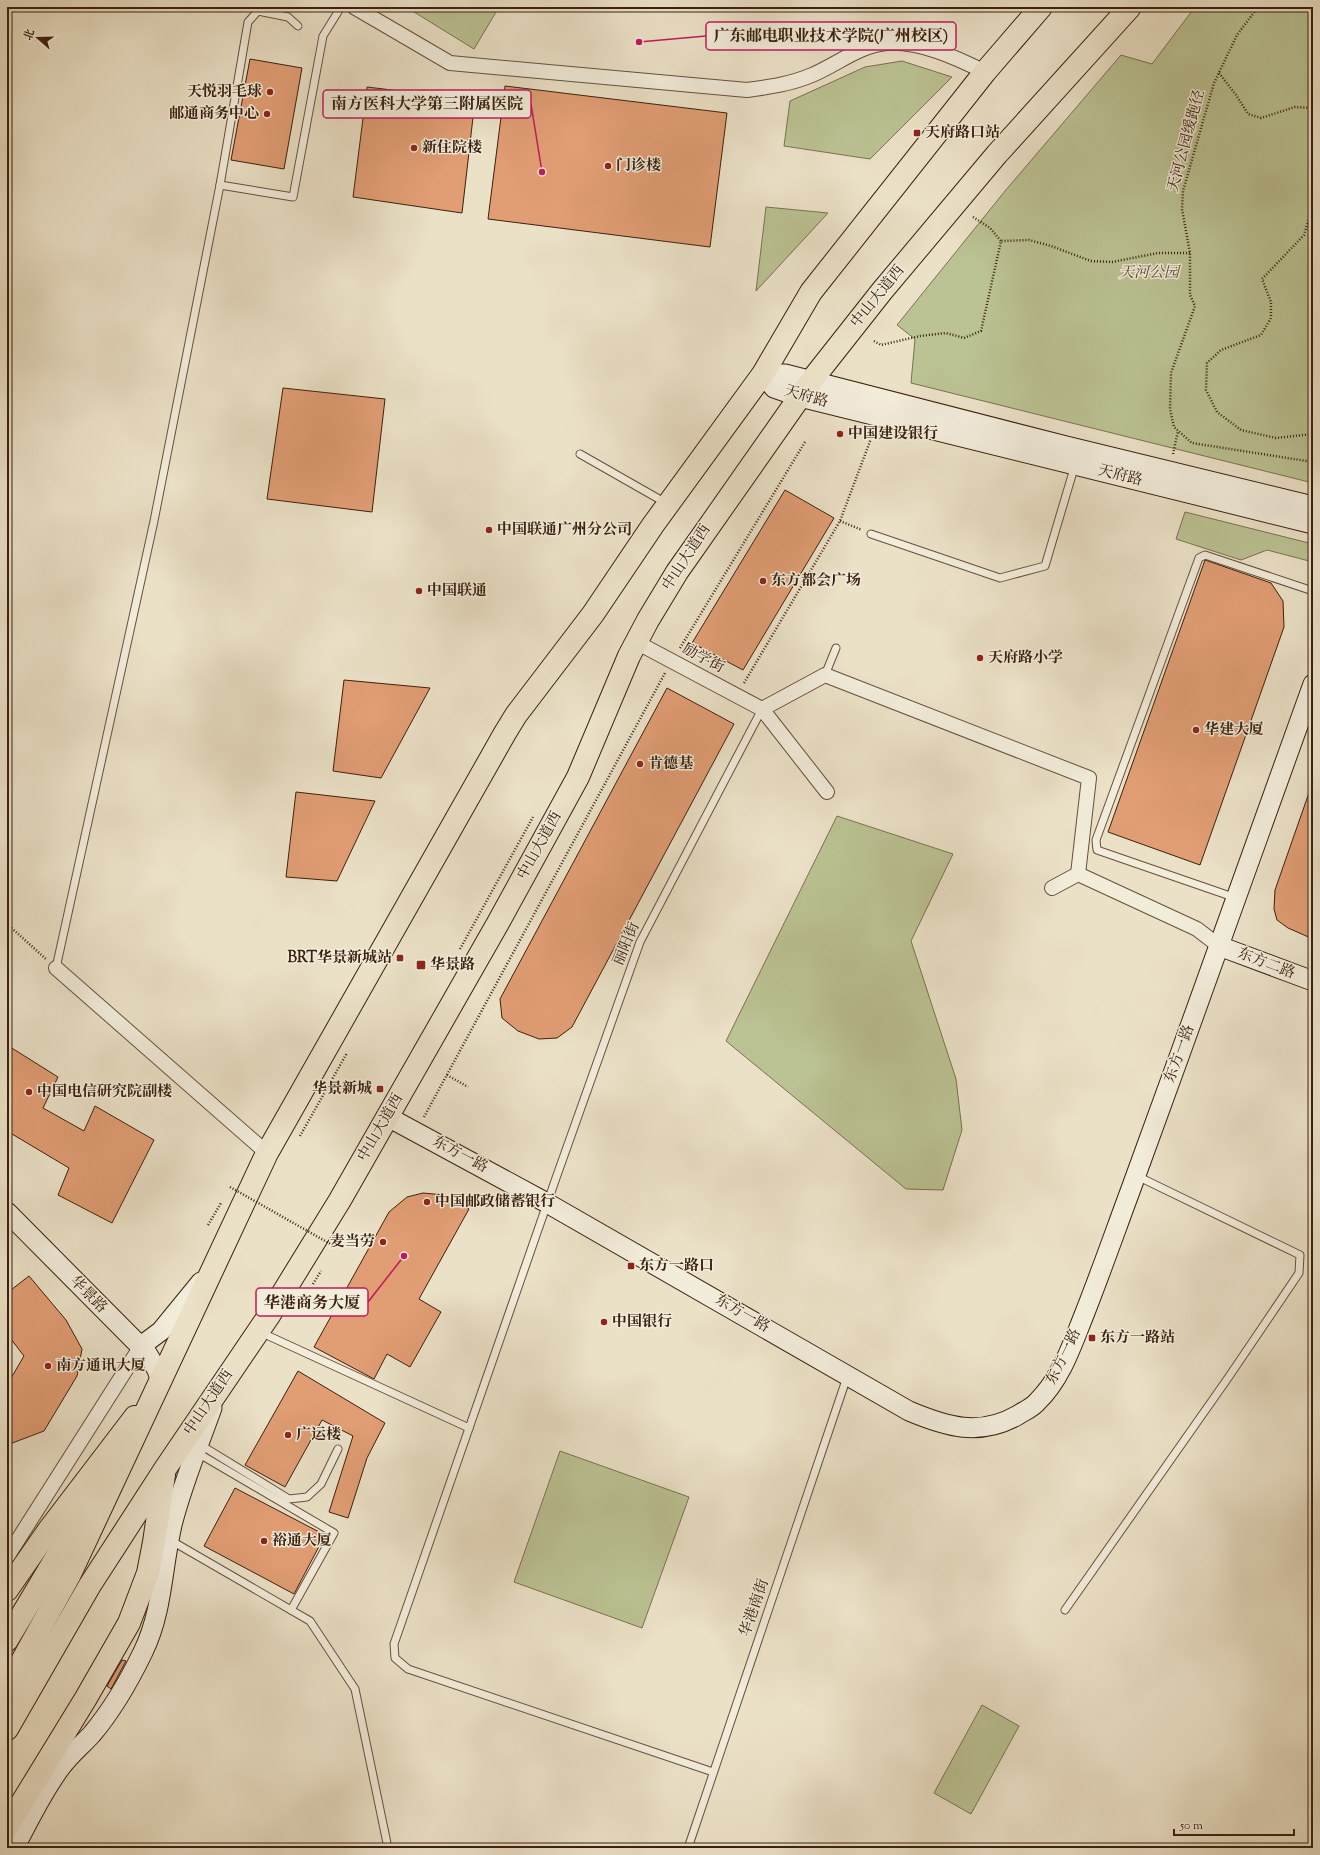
<svg xmlns="http://www.w3.org/2000/svg" width="1320" height="1855" font-family="'Sorts Mill Goudy','Noto Serif SC',serif">
  <rect width="100%" height="100%" fill="#ebe1c7"/>
  <filter id="stains"><feTurbulence type="fractalNoise" baseFrequency=".005" numOctaves="4"/><feColorMatrix values="0 0 0 0 .2 0 0 0 0 .09 0 0 0 0 .02 0 0 0 .5 -.17"/></filter>
  <radialGradient id="worn" r=".72"><stop offset=".6" stop-color="#630" stop-opacity="0"/><stop offset="1" stop-color="#630" stop-opacity=".3"/></radialGradient>
  <!-- green -->
  <g fill="#bbc293" stroke="#7b7150">
    <path d="M406,7H499L474,49Z"/>
    <path d="M1195,7H1313V483L911,383L915,339L897,325L1005,191L1121,55L1152,64Z"/>
    <path d="M902,61L952,77L870,159L784,146L790,101L865,67Z"/>
    <path d="M766,207L828,213L756,291Z"/>
    <path d="M1185,512L1313,544V562L1267,550L1241,560L1176,539Z"/>
    <path d="M837,816L953,854L911,941L956,1079L962,1130L943,1190L906,1189L726,1041Z"/>
    <path d="M560,1451L689,1497L642,1628L514,1582Z"/>
    <path d="M982,1705L1019,1726L971,1814L934,1793Z"/>
  </g>
  <!-- building -->
  <g fill="#e19d74" stroke="#3b200e">
    <path d="M250,59L302,68L284,169L231,160Z"/>
    <path d="M505,86L727,113L710,247L488,219Z"/>
    <path d="M367,87L475,100L462,213L353,197Z"/>
    <path d="M283,388L385,399L372,512L267,499Z"/>
    <path d="M785,490L834,518L743,670L692,643Z"/>
    <path d="M1205,560L1271,583L1283,601L1284,627L1200,865L1108,832Z"/>
    <path d="M344,680L430,688L381,778L333,771Z"/>
    <path d="M667,688L734,724L572,1027L557,1038L539,1039L518,1031L502,1018L500,999Z"/>
    <path d="M1311,787L1313,788V939L1288,928L1277,920L1274,909L1275,890Z"/>
    <path d="M296,792L375,801L337,881L286,877Z"/>
    <path d="M7,1045L58,1077L43,1108L84,1131L95,1106L154,1140L112,1223L58,1195L69,1168L7,1131Z"/>
    <path d="M423,1193L444,1195L469,1209L419,1299L441,1312L410,1367L387,1354L374,1379L314,1347L389,1212L407,1197Z"/>
    <path d="M29,1276L66,1320L82,1349L77,1376L44,1431L7,1445V1385L24,1356L7,1334V1293Z"/>
    <path d="M298,1371L385,1423L367,1458L348,1518L329,1512L353,1436L322,1420L285,1487L245,1465Z"/>
    <path d="M235,1488L325,1535L294,1594L204,1546Z"/>
    <path d="M122,1660L126,1661L111,1689L107,1686Z"/>
  </g>
  <g fill="none" stroke-linecap="round" stroke-linejoin="round">
    <!-- lane casing -->
    <g stroke="#67503c" stroke-width="9">
      <g id="lane">
        <path d="M220,185L248,22L258,11L288,17L298,26"/>
        <path d="M580,454L666,503"/>
        <path d="M871,534L1000,578L1045,566L1075,465"/>
        <path d="M825,675L836,648"/>
        <path d="M1236,898L1097,850L1096,840L1199,558L1205,555L1313,591"/>
        <path d="M56,968L154,521L220,185L293,197L323,36L341,7"/>
        <path d="M260,1332L469,1428"/>
        <path d="M199,1444L289,1499L307,1497L321,1484L338,1449"/>
        <path d="M196,1452L334,1533L291,1610"/>
        <path d="M170,1540L310,1621L355,1689L388,1848"/>
        <path d="M1065,1610L1228,1378L1299,1273L1300,1255L1137,1176"/>
        <path d="M713,1772L408,1669L395,1658L394,1644L556,1178L640,942L762,709"/>
        <path d="M688,1848L847,1377"/>
      </g>
    </g>
    <!-- street casing -->
    <g stroke="#67503c" stroke-width="16">
      <g id="street">
        <path d="M354,7L450,63L747,90C769,87 791,84 812,75C836,65 860,45 887,43C920,41 955,57 985,72"/>
        <path d="M636,642L762,709L827,792"/>
        <path d="M762,709L825,675L1089,778L1078,874L1197,929L1219,946"/>
        <path d="M1052,888L1078,874"/>
        <path d="M56,968L267,1153"/>
        <path d="M7,1557L141,1346"/>
      </g>
    </g>
    <!-- secondary casing -->
    <g stroke="#3b200e" stroke-width="21">
      <g id="secondary">
        <path d="M763,374L774,388L800,397L1313,524"/>
        <path d="M763,374H785L1066,446L1313,506"/>
        <path d="M1219,946L1313,981"/>
        <path d="M388,1117L547,1203L909,1411C947,1427 980,1437 1018,1415C1024,1411 1032,1408 1037,1402C1061,1379 1072,1345 1084,1315C1101,1272 1116,1229 1132,1186C1193,1019 1253,852 1313,684"/>
        <path d="M7,1212L147,1353L157,1370L161,1382"/>
        <path d="M141,1346L161,1331L201,1282"/>
        <path d="M14,1848C29,1821 42,1792 61,1767C70,1755 82,1745 92,1734C113,1709 129,1681 143,1652C163,1611 162,1568 172,1525C182,1485 198,1447 212,1408"/>
      </g>
    </g>
    <!-- highway casing -->
    <g stroke="#3b200e" stroke-width="24">
      <g id="highway">
        <path d="M7,1590L48,1531L135,1417"/>
        <path d="M7,1640L99,1486"/>
        <path d="M7,1688L69,1576L267,1153L505,733L516,715L593,614L653,525L763,374L811,292L985,72L1041,7"/>
        <path d="M7,1729L90,1585L165,1469L270,1314L340,1200L498,923L578,777L629,656L648,620L677,572L811,381L882,291L997,154L1130,7"/>
        <path d="M7,1827L86,1698L129,1623L148,1573L154,1542L164,1475"/>
      </g>
    </g>
    <!-- path -->
    <g stroke="#3b200e" stroke-width="2.5" stroke-dasharray="1 2" stroke-linecap="butt">
      <path d="M1258,7L1237,35L1214,83L1183,191L1182,209L1190,253V295L1195,306L1171,373L1170,409L1174,427L1192,443L1313,462"/>
      <path d="M1219,73L1236,95L1248,114L1261,118L1295,107L1313,108"/>
      <path d="M1313,206L1304,235L1262,279L1271,302V318L1261,335L1221,350L1207,363L1206,390L1217,412L1241,430L1276,438L1313,434"/>
      <path d="M973,217L990,228L1001,241"/>
      <path d="M874,341L881,345L920,336L946,333L964,338L981,331L1001,241L1029,240L1051,246L1091,261L1112,262L1158,253H1190"/>
      <path d="M1173,454L1178,431"/>
      <path d="M840,521L862,530"/>
      <path d="M680,648L805,442"/>
      <path d="M744,683L840,521L872,436"/>
      <path d="M7,924L46,959"/>
      <path d="M460,949L533,817"/>
      <path d="M447,1075L468,1087"/>
      <path d="M424,1117L665,673"/>
      <path d="M300,1136L347,1053"/>
      <path d="M208,1225L221,1203"/>
      <path d="M313,1284L321,1271"/>
    </g>
    <!-- lane -->
    <use href="#lane" stroke="#f2ecdb" stroke-width="7"/>
    <!-- street -->
    <use href="#street" stroke="#f2ecdb" stroke-width="14"/>
    <!-- secondary -->
    <use href="#secondary" stroke="#f2ecdb" stroke-width="19"/>
    <!-- highway -->
    <use href="#highway" stroke="#ebe1c7" stroke-width="22"/>
    <!-- path-bridge -->
    <path stroke="#3b200e" stroke-width="2.5" stroke-dasharray="1 2" stroke-linecap="butt" d="M230,1187L334,1246"/>
  </g>
  <!-- markers -->
  <g fill="#8f2418" stroke="#f2ecdb" stroke-width="1.5">
    <circle cx="270" cy="92" r="4"/>
    <circle cx="267" cy="114" r="4"/>
    <rect x="913" y="129" width="8" height="8" rx="2"/>
    <circle cx="414" cy="148" r="4"/>
    <circle cx="608" cy="166" r="4"/>
    <circle cx="840" cy="434" r="4"/>
    <circle cx="489" cy="530" r="4"/>
    <circle cx="763" cy="581" r="4"/>
    <circle cx="419" cy="591" r="4"/>
    <circle cx="980" cy="658" r="4"/>
    <circle cx="1196" cy="730" r="4"/>
    <circle cx="640" cy="764" r="4"/>
    <rect x="396" y="954" width="8" height="8" rx="2"/>
    <rect x="416" y="960" width="10" height="10" rx="2"/>
    <rect x="376" y="1085" width="8" height="8" rx="2"/>
    <circle cx="29" cy="1092" r="4"/>
    <circle cx="427" cy="1202" r="4"/>
    <circle cx="383" cy="1242" r="4"/>
    <rect x="627" y="1262" width="8" height="8" rx="2"/>
    <circle cx="604" cy="1322" r="4"/>
    <rect x="1088" y="1334" width="8" height="8" rx="2"/>
    <circle cx="48" cy="1366" r="4"/>
    <circle cx="288" cy="1435" r="4"/>
    <circle cx="264" cy="1541" r="4"/>
  </g>
  <g text-anchor="middle" dominant-baseline="central" stroke-width="3" stroke-linejoin="round" paint-order="stroke">
    <!-- poi labels -->
    <g font-size="15" font-weight="bold" fill="#3b200e" stroke="#f2ecdb" text-anchor="start">
      <text x="262" y="92" text-anchor="end">天悦羽毛球</text>
      <text x="259" y="114" text-anchor="end">邮通商务中心</text>
      <text x="925" y="133">天府路口站</text>
      <text x="422" y="148">新住院楼</text>
      <text x="616" y="166">门诊楼</text>
      <text x="848" y="434">中国建设银行</text>
      <text x="497" y="530">中国联通广州分公司</text>
      <text x="771" y="581">东方都会广场</text>
      <text x="427" y="591">中国联通</text>
      <text x="988" y="658">天府路小学</text>
      <text x="1204" y="730">华建大厦</text>
      <text x="648" y="764">肯德基</text>
      <text x="392" y="958" text-anchor="end">BRT华景新城站</text>
      <text x="430" y="965">华景路</text>
      <text x="372" y="1089" text-anchor="end">华景新城</text>
      <text x="37" y="1092">中国电信研究院副楼</text>
      <text x="435" y="1202">中国邮政储蓄银行</text>
      <text x="375" y="1242" text-anchor="end">麦当劳</text>
      <text x="639" y="1266">东方一路口</text>
      <text x="612" y="1322">中国银行</text>
      <text x="1100" y="1338">东方一路站</text>
      <text x="56" y="1366">南方通讯大厦</text>
      <text x="296" y="1435">广运楼</text>
      <text x="272" y="1541">裕通大厦</text>
    </g>
    <!-- street labels -->
    <g font-size="15" fill="#3b200e" stroke="#f2ecdb">
      <text transform="translate(1187 141) rotate(-75)">天河公园缓跑径</text>
      <text transform="translate(878 297) rotate(-51)">中山大道西</text>
      <text transform="translate(806 397) rotate(16)">天府路</text>
      <text transform="translate(1120 476) rotate(14)">天府路</text>
      <text transform="translate(687 558) rotate(-57)">中山大道西</text>
      <text transform="translate(703 659) rotate(28)">励学街</text>
      <text transform="translate(540 846) rotate(-61)">中山大道西</text>
      <text transform="translate(627 944) rotate(-67)">丽阳街</text>
      <text transform="translate(1266 964) rotate(21)">东方二路</text>
      <text transform="translate(1180 1054) rotate(-70)">东方一路</text>
      <text transform="translate(381 1128) rotate(-60)">中山大道西</text>
      <text transform="translate(460 1155) rotate(28)">东方一路</text>
      <text transform="translate(88 1295) rotate(45)">华景路</text>
      <text transform="translate(742 1314) rotate(30)">东方一路</text>
      <text transform="translate(1064 1357) rotate(-64)">东方一路</text>
      <text transform="translate(209 1403) rotate(-56)">中山大道西</text>
      <text transform="translate(755 1608) rotate(-71)">华港南街</text>
    </g>
    <!-- park labels -->
    <g font-size="15" font-style="italic" fill="#5b482f" stroke="#f2ecdb">
      <text x="1149" y="273">天河公园</text>
    </g>
  </g>
  <!-- callouts -->
  <path fill="none" stroke="#c2185b" stroke-width="1.5" d="M639 42L706 36M542 172L531 104M404 1256L368 1302"/>
  <g fill="#c2185b" stroke="#f2ecdb" stroke-width="1.5">
    <circle cx="639" cy="42" r="4"/>
    <circle cx="542" cy="172" r="4"/>
    <circle cx="404" cy="1256" r="4"/>
  </g>
  <g fill="#f2ecdb" stroke="#c2185b" stroke-width="1.5">
    <rect x="706" y="22" width="250" height="28" rx="4"/>
    <rect x="323" y="90" width="208" height="28" rx="4"/>
    <rect x="256" y="1288" width="112" height="28" rx="4"/>
  </g>
  <g font-size="16" text-anchor="middle" font-weight="bold" fill="#3b200e">
    <text x="831" y="41">广东邮电职业技术学院(广州校区)</text>
    <text x="427" y="109">南方医科大学第三附属医院</text>
    <text x="312" y="1308">华港商务大厦</text>
  </g>
  <!-- margin -->
  <rect width="1320" height="1855" fill="none" stroke="#ebe1c7" stroke-width="24"/>
  <rect x="8" y="8" width="1304" height="1839" fill="none" stroke="#3b200e" stroke-width="2"/>
  <rect x="12" y="12" width="1296" height="1831" fill="none" stroke="#3b200e"/>
  <!-- north arrow -->
  <g transform="translate(38 38) rotate(290)" stroke="#f2ecdb" stroke-width="3" paint-order="stroke">
  <path d="M0-3L7 15L0 10L-7 15Z" fill="#3b200e"/>
  <text y="-6" font-size="11" font-weight="bold" text-anchor="middle" fill="#3b200e">北</text>
  </g>
  <!-- scale -->
  <path d="M1174 1829v6h120v-6" fill="none" stroke="#3b200e" stroke-width="2"/>
  <text x="1180" y="1829" font-size="12" fill="#3b200e" stroke="#f2ecdb" stroke-width="3" paint-order="stroke">50 m</text>
  <rect width="100%" height="100%" filter="url(#stains)"/>
  <rect width="100%" height="100%" fill="url(#worn)"/>
</svg>
